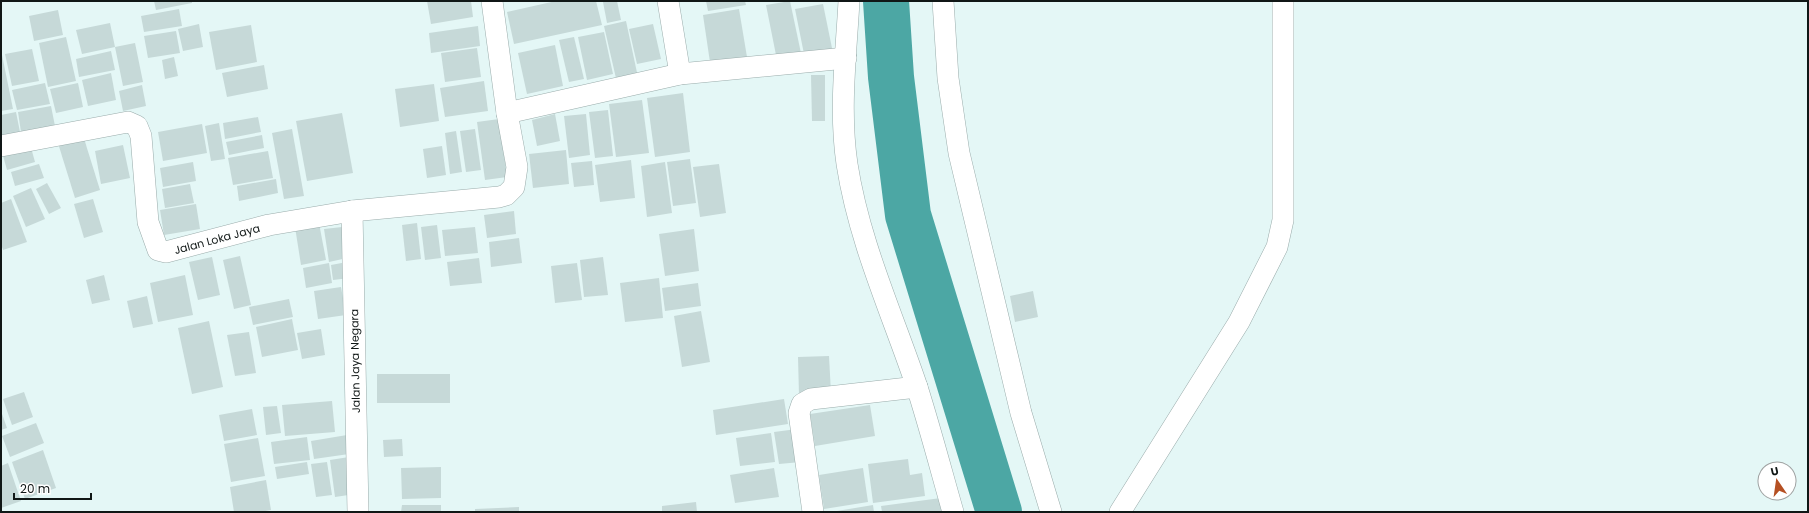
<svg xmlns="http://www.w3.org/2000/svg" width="1809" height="513" font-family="Poppins,sans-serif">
  <rect width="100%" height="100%" fill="#e4f7f6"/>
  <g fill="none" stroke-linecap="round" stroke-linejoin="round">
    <!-- river -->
    <path stroke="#4ca7a4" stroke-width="46" d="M886,1L891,77L908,215L999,512"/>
  </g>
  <!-- building -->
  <g fill="#c6d9d8">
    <path d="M154,1H192V3L156,10Z"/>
    <path d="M427,1H471L473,17L431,24Z"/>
    <path d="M556,1H596L602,25L514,44L507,12Z"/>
    <path d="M617,1L621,20L607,23L603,2Z"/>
    <path d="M706,1H745L746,5L708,11Z"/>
    <path d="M790,1L802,58L776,55L766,5Z"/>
    <path d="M823,4L833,53L805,59L795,9Z"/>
    <path d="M179,9L182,26L144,32L141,16Z"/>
    <path d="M739,9L748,63L711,69L703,15Z"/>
    <path d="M58,10L63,35L34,41L29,16Z"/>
    <path d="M626,21L639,82L618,87L604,26Z"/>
    <path d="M110,23L115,47L135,43L143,82L123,86L115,47L82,54L76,30Z"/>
    <path d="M199,24L203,47L183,51L178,29Z"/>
    <path d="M653,24L661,59L637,64L629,29Z"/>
    <path d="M251,25L257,62L216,70L209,32Z"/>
    <path d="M478,26L480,46L431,53L429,33Z"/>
    <path d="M176,31L180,53L148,58L144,36Z"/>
    <path d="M604,32L613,74L587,80L578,37Z"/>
    <path d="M66,37L76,81L48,87L39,43Z"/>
    <path d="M574,37L584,79L569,82L559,40Z"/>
    <path d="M555,45L563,86L527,94L518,53Z"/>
    <path d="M477,48L481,77L445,82L441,53Z"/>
    <path d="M32,49L39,81L12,86L5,54Z"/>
    <path d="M1,50L13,109L1,111Z"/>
    <path d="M111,51L115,70L79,77L76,59Z"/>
    <path d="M174,57L178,76L165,79L162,60Z"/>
    <path d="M264,65L268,89L227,97L222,73Z"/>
    <path d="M111,73L116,100L88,106L82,80Z"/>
    <path d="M811,75H825V121H812Z"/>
    <path d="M484,81L488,111L445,117L440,88Z"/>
    <path d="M45,83L50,104L17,110L12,90Z"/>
    <path d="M78,83L83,107L56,113L50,89Z"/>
    <path d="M434,84L439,121L400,127L395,89Z"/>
    <path d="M142,85L146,106L123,111L119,91Z"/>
    <path d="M683,93L690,152L655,157L647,98Z"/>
    <path d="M642,100L649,153L616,157L609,104Z"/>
    <path d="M51,106L55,126L21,132L18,112Z"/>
    <path d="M608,110L613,156L595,158L589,112Z"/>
    <path d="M16,112L20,132L1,136V115Z"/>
    <path d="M342,113L353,173L307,181L296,121Z"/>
    <path d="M555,114L560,141L537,146L532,120Z"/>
    <path d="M586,114L590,155L569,158L564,116Z"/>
    <path d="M258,117L261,132L225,139L223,123Z"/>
    <path d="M499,119L507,177L485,180L477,122Z"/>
    <path d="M219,123L225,159L211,161L205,126Z"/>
    <path d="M202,124L207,153L163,161L158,132Z"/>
    <path d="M292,129L304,196L284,199L272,133Z"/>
    <path d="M475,129L481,170L466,172L460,131Z"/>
    <path d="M456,131L462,172L450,174L445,133Z"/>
    <path d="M82,132L100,190L75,198L57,140Z"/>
    <path d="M262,135L264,148L229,155L226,142Z"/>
    <path d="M30,144L35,162L7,170L2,152Z"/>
    <path d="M123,145L130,178L101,184L95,151Z"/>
    <path d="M442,146L446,175L427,178L423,149Z"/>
    <path d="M566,150L569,184L533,188L529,154Z"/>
    <path d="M268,151L273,178L233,185L228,158Z"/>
    <path d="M690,159L696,203L673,206L667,162Z"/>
    <path d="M631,160L635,198L600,202L595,165Z"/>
    <path d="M592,161L594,185L574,187L571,163Z"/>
    <path d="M193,162L196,181L163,187L160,168Z"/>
    <path d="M665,162L672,213L647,217L641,166Z"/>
    <path d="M39,164L44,178L15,186L11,172Z"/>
    <path d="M719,164L726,213L700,217L693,167Z"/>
    <path d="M276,179L278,193L239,201L237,186Z"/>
    <path d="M47,183L61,208L49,214L36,189Z"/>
    <path d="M190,184L194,203L165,208L162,189Z"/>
    <path d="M31,188L45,219L26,227L13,196Z"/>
    <path d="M11,199L27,242L3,250L1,244V203Z"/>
    <path d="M93,199L103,232L84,238L74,204Z"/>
    <path d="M196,204L200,229L164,235L160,210Z"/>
    <path d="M514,211L516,234L487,238L484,215Z"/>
    <path d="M319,223L326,260L301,265L295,227Z"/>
    <path d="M417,223L421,259L406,261L402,225Z"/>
    <path d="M437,225L441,258L425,260L421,227Z"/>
    <path d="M342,227L347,258L329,262L324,229Z"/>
    <path d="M475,227L478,253L445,256L442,230Z"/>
    <path d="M694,229L699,271L665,276L659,234Z"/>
    <path d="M519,238L522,263L491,267L489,242Z"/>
    <path d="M240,256L251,305L234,309L223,260Z"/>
    <path d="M212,257L220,295L198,300L189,262Z"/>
    <path d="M603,257L608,295L584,297L580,260Z"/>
    <path d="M479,258L482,283L450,286L447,262Z"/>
    <path d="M347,262L350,278L333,280L331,265Z"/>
    <path d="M329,263L332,283L306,288L303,268Z"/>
    <path d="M577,263L582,300L555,303L551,266Z"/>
    <path d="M104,275L110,300L92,304L86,280Z"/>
    <path d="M185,275L193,315L158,322L150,283Z"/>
    <path d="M659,278L663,318L625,322L620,283Z"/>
    <path d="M698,283L701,306L665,311L662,288Z"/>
    <path d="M341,287L346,315L318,319L314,291Z"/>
    <path d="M1033,291L1038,317L1015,322L1010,296Z"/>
    <path d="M147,296L153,324L133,328L127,301Z"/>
    <path d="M289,299L293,317L253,325L249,307Z"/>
    <path d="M701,311L710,362L682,367L674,316Z"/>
    <path d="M292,319L298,350L262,357L256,327Z"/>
    <path d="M209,321L223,387L192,394L178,328Z"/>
    <path d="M321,329L325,355L302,359L297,333Z"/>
    <path d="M249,332L256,373L235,376L227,335Z"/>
    <path d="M829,356L831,393L799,395L798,357Z"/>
    <rect x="377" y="374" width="73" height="29"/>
    <path d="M24,392L33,417L12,425L3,399Z"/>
    <path d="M784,399L788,424L716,435L713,410Z"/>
    <path d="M332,401L335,432L285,436L282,405Z"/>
    <path d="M870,405L875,436L815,446L810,414Z"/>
    <path d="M277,406L281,433L266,435L263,407Z"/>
    <path d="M252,409L257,435L224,441L219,415Z"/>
    <path d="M1,411L7,428L1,430Z"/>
    <path d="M36,423L44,443L10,457L2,436Z"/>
    <path d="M797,429L801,462L779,464L774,432Z"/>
    <path d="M771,433L775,462L740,466L736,438Z"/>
    <path d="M347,435L349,454L314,459L311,441Z"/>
    <path d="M307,437L310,460L274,464L271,442Z"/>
    <path d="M258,438L265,476L231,482L224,444Z"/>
    <path d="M402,439L403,456L384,457L383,440Z"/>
    <path d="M43,450L56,488L25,499L12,462Z"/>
    <path d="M349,457L355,494L335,497L330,460Z"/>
    <path d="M908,459L910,475L922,473L925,496L873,503L868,464Z"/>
    <path d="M307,462L309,474L277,479L275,467Z"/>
    <path d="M327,462L332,495L316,497L311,464Z"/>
    <path d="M8,463L21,501L1,508V466Z"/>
    <path d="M441,467V498L402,499L401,468Z"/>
    <path d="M774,468L779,497L735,503L730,475Z"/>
    <path d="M863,468L868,502L824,509L819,475Z"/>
    <path d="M266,480L271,510L260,512H234L230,487Z"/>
    <path d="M941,498L943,512H882L881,506Z"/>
    <path d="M696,502L697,512H662V506Z"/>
    <path d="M402,505H441V512H401Z"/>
    <path d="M873,505L874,512H837V511Z"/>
    <path d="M519,507V512H475V509Z"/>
  </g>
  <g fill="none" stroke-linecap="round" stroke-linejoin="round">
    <!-- minor casing -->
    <g stroke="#9aacab" stroke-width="22">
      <g id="minor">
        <path d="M668,1L680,74"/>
        <path d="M849,1C846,56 839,110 847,164C859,242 892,313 917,387C930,428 941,470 953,512"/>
        <path d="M943,1L948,78L959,153L1021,413L1051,512"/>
        <path d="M507,113L680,74L846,58"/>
        <path d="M1,146L128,122L137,126L141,136L148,222L158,250L166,252L269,225L352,211L499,197L506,195L514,187L517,167L507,113L492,1"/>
        <path d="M352,211L358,512"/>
        <path d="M813,512L799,413L802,404L811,399L917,387"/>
        <path d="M1120,512L1239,322L1277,247L1283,220V1"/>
      </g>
    </g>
    <!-- minor -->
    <use href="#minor" stroke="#fff" stroke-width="21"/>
  </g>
  <g text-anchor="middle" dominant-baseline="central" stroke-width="3.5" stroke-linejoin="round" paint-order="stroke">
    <!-- street labels -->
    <g font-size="11" fill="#101716" stroke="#fff">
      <text transform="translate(217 239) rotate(-15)">Jalan Loka Jaya</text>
      <text transform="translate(355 361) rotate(-91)">Jalan Jaya Negara</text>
    </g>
  </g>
  <!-- border -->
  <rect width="1809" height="513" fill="none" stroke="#101716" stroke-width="4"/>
  <!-- north arrow -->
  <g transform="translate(1777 481) rotate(347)"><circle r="19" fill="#ffffff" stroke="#9fa2a2"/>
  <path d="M0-3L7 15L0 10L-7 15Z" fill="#b55023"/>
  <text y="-6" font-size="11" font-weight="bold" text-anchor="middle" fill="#101716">U</text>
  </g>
  <!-- scale -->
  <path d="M14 493v6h77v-6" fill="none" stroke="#101716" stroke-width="2"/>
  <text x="20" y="493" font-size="12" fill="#101716" stroke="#ffffff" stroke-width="3" paint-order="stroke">20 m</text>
</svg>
